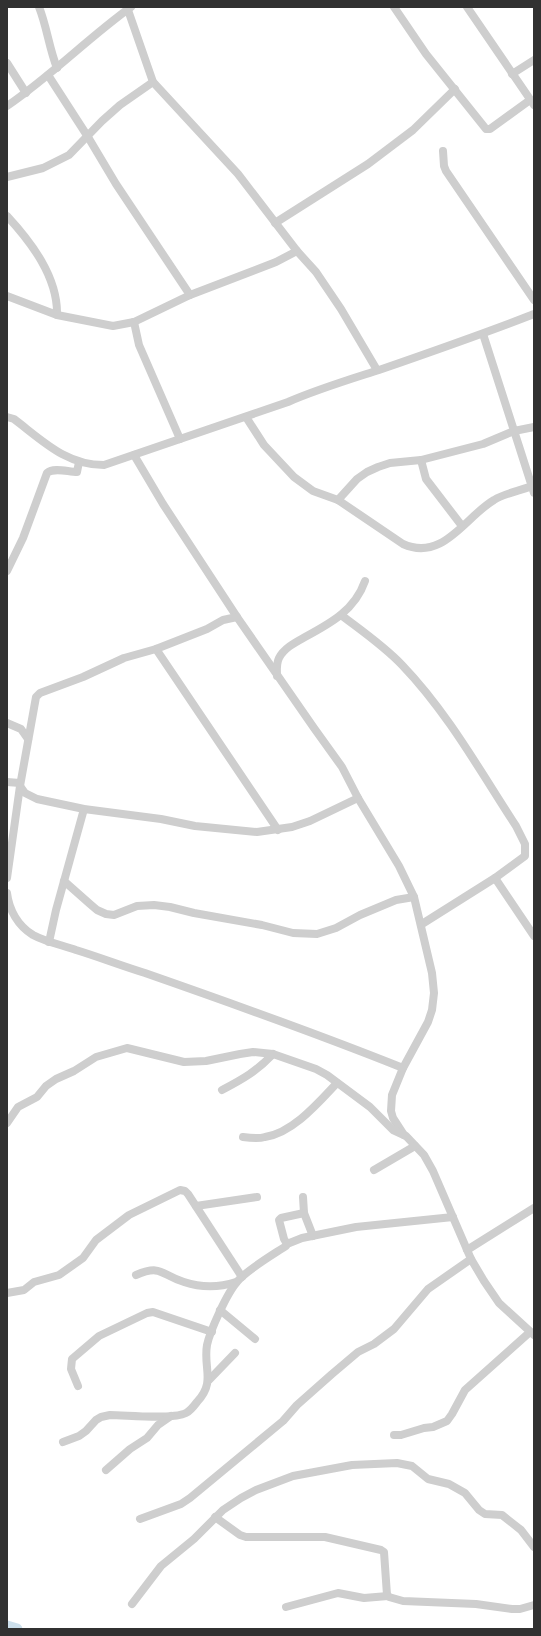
<svg xmlns="http://www.w3.org/2000/svg" width="541" height="1636" font-family="Lato,sans-serif">
  <rect width="100%" height="100%" fill="#fff"/>
  <g fill="none" stroke-linecap="round" stroke-linejoin="round">
    <!-- river -->
    <path stroke="#cde0ec" stroke-width="11" d="M7,1626L17,1629"/>
    <!-- minor -->
    <g stroke="#cecece" stroke-width="8">
      <path d="M39,7C47,27 49,48 57,68"/>
      <path d="M394,7L426,54L486,129H490L530,100"/>
      <path d="M467,7L534,105"/>
      <path d="M128,10L153,82L238,174L297,251L316,272L341,309L377,370"/>
      <path d="M7,63L26,93"/>
      <path d="M512,74L534,60"/>
      <path d="M48,75L88,137L116,184L190,295"/>
      <path d="M7,106C51,76 88,38 131,7"/>
      <path d="M443,151L444,166L446,171L534,300"/>
      <path d="M7,177L43,168L69,155L102,121L120,105L153,82"/>
      <path d="M7,216C31,242 58,277 57,315"/>
      <path d="M275,223L368,164L413,130L455,89"/>
      <path d="M7,296L57,315L113,326L134,322L190,295L276,262L297,251"/>
      <path d="M134,322L139,345L180,439"/>
      <path d="M483,334L534,493"/>
      <path d="M7,417L14,419C43,441 66,465 104,465L288,402C318,389 348,380 379,370C431,352 483,334 534,314"/>
      <path d="M246,417L264,445L294,477L313,491L338,500L403,544C443,562 465,517 494,500C505,493 520,491 532,486"/>
      <path d="M134,455L163,504L237,617L314,728L342,767L358,798L399,866L414,897L432,973L434,993L432,1010L428,1022L403,1068L392,1095L391,1111L393,1118L404,1135"/>
      <path d="M421,460L426,479L462,526"/>
      <path d="M338,500L357,479L367,472L378,467L390,463L421,460L483,444L514,431L534,427"/>
      <path d="M7,571L23,538L47,473C54,467 68,472 77,472L79,462"/>
      <path d="M341,615C362,631 384,646 402,665C448,713 480,771 516,826L525,844V856L495,878"/>
      <path d="M156,649L278,830"/>
      <path d="M277,676C277,671 276,664 279,658C284,648 296,642 305,637C331,623 355,610 365,581"/>
      <path d="M7,723L21,729L28,739"/>
      <path d="M7,782L20,783"/>
      <path d="M20,786L25,793L37,799L84,809L161,819L195,826L257,832L292,827L310,821L358,798"/>
      <path d="M7,878L20,786L36,697L40,693L83,677L124,658L156,649L207,629L223,620L237,617"/>
      <path d="M64,881L90,904L97,910L106,914L114,915L137,906L154,905L170,907L194,913L262,925L293,933L317,934L336,928L360,915L396,900L414,897"/>
      <path d="M7,893C9,910 18,926 33,935C46,942 62,945 76,950C99,957 122,966 145,973C231,1003 318,1034 403,1068"/>
      <path d="M422,924L495,878L534,936"/>
      <path d="M49,942L56,910L84,809"/>
      <path d="M222,1090C243,1079 257,1071 273,1054"/>
      <path d="M7,1123L18,1107L37,1097L46,1086L56,1079L74,1071L96,1057L127,1048L184,1062L206,1061L240,1054L253,1052L273,1054L316,1069L327,1075L370,1107L393,1130L406,1136L424,1155L433,1171L471,1259L484,1281L499,1303L534,1335"/>
      <path d="M243,1137C250,1138 258,1139 265,1137C293,1133 319,1102 337,1083"/>
      <path d="M374,1170L415,1146"/>
      <path d="M303,1197L304,1213L313,1236"/>
      <path d="M196,1206L257,1197"/>
      <path d="M287,1244L284,1239L279,1220L281,1218L304,1213"/>
      <path d="M467,1250L534,1208"/>
      <path d="M136,1275C162,1264 161,1275 184,1282C202,1288 218,1288 236,1282"/>
      <path d="M7,1293L24,1290L34,1282L59,1275L83,1258L96,1240L129,1215L180,1190L185,1191L188,1194L242,1277"/>
      <path d="M220,1310L255,1339"/>
      <path d="M209,1380L235,1353"/>
      <path d="M78,1386L71,1369L72,1359L99,1336L147,1313L153,1312L212,1332"/>
      <path d="M394,1435H401L424,1428L433,1427L447,1421L452,1414L465,1390L530,1332"/>
      <path d="M63,1442L79,1436L86,1431L96,1420L101,1417L110,1415C127,1415 172,1420 186,1413C190,1411 194,1406 197,1402C216,1382 203,1368 207,1345C210,1331 227,1293 237,1282C245,1271 274,1254 286,1246L287,1244L302,1238L356,1227L453,1217"/>
      <path d="M106,1470L130,1449L147,1438L158,1425L171,1416"/>
      <path d="M215,1517L240,1535L246,1537H325L381,1550L384,1552L387,1595L389,1597L403,1601L476,1604L512,1609H520L534,1605"/>
      <path d="M140,1519L181,1504L190,1498L283,1421L297,1405L332,1374L358,1352L374,1344L394,1329L428,1289L471,1259"/>
      <path d="M132,1604L161,1566L194,1539L223,1510L241,1498L256,1490L293,1476L352,1465L397,1463L412,1466L428,1479L449,1484L465,1493L479,1510L485,1514L502,1515L521,1530L534,1547"/>
      <path d="M286,1607L338,1593L364,1598L388,1596"/>
    </g>
  </g>
  <!-- border -->
  <rect width="541" height="1636" fill="none" stroke="#313131" stroke-width="16"/>
</svg>
